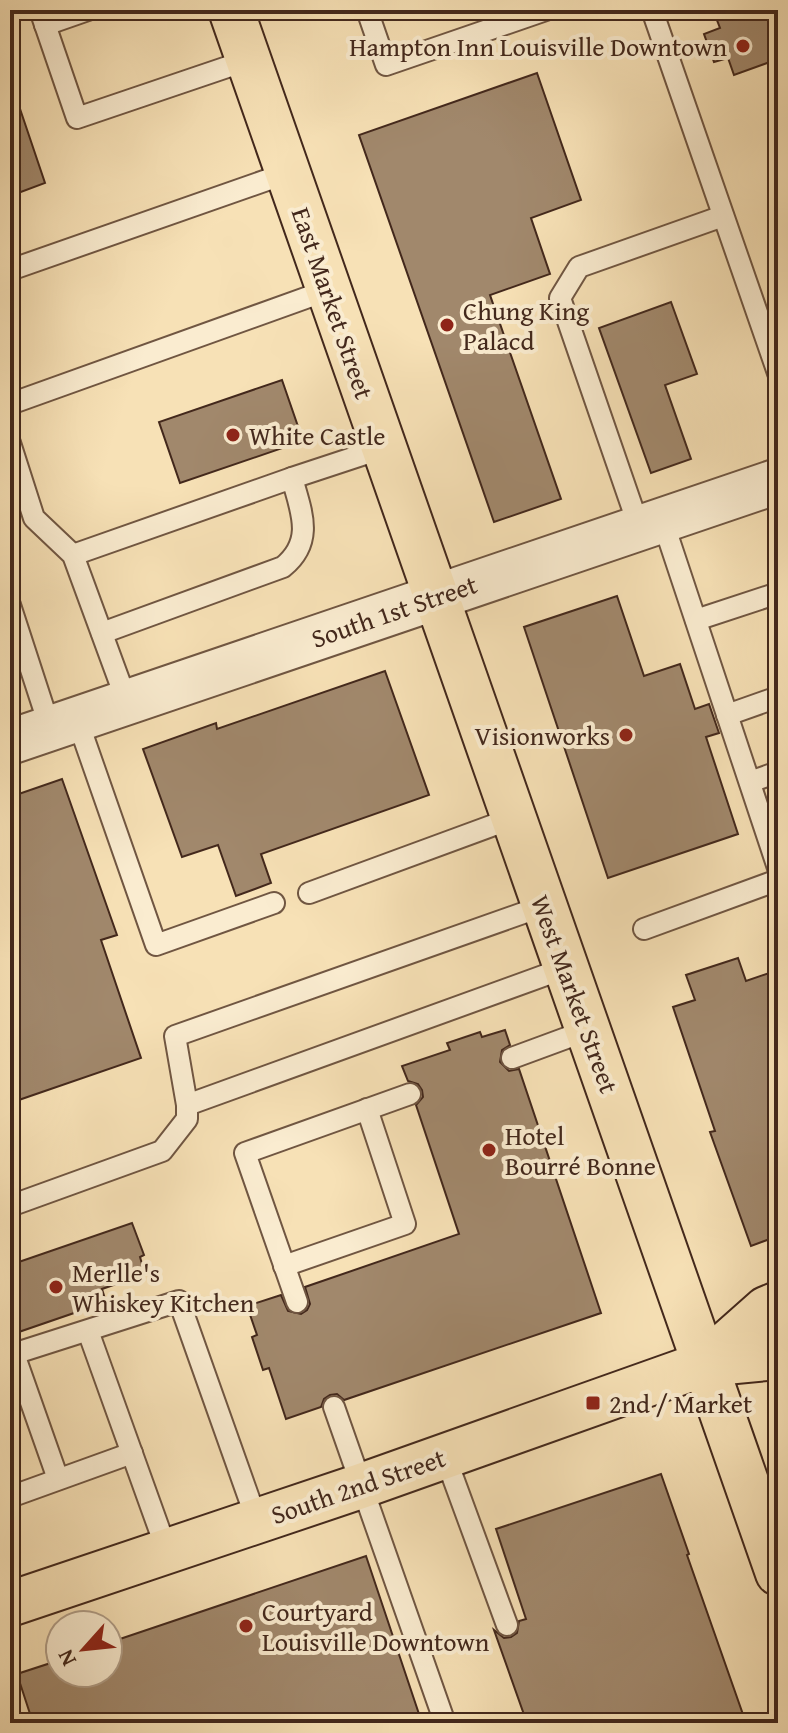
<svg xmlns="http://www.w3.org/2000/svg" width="788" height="1733" font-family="'Gentium Book Plus',serif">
  <rect width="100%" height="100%" fill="#f7e1b6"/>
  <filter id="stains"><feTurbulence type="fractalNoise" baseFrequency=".0025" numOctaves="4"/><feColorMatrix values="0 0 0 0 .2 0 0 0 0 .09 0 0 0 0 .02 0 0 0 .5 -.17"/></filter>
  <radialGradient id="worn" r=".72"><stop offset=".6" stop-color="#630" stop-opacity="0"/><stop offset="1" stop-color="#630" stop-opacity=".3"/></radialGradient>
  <!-- building -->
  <g fill="#a1886c" stroke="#43281c" stroke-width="2">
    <path d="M713,10H778V59L734,75L728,58L714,62L704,34L720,28Z"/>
    <path d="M537,73L581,200L531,218L550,274L490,295L561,499L494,522L359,135Z"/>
    <path d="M15,94L45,183L10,196V95Z"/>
    <path d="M671,302L697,374L665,385L691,459L651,473L599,328Z"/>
    <path d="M282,380L303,441L180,483L159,422Z"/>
    <path d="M617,596L644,676L680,664L695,709L709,704L719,733L706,737L738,834L608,878L524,627Z"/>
    <path d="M385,671L429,795L261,854L271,883L236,896L218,845L182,857L143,749L216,723L217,729Z"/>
    <path d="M62,779L117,935L101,940L141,1058L10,1103V797Z"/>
    <path d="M738,958L746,981L778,970V1236L751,1246L710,1132L715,1131L673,1007L695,1000L686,975Z"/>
    <path d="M505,1030L510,1045L502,1050L500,1062L509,1071L519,1069L601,1313L344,1400L337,1394L330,1395L324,1399L321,1407L286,1419L269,1368L263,1370L252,1337L257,1335L247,1306L281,1295L288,1311L301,1314L307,1310L310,1304L305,1287L459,1234L416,1105L423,1097L422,1090L418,1084L408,1081L402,1066L450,1050L447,1043L480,1032L482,1037Z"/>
    <path d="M132,1223L144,1255L140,1257L145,1274L102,1289L106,1302L10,1335V1265Z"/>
    <path d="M661,1474L689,1554L687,1555L746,1723H527L494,1630L504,1638L511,1637L517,1633L519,1621L526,1619L496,1529Z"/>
    <path d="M366,1556L422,1723H33L17,1674L60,1660V1673H108V1643Z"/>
  </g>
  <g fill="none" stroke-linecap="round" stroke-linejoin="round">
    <!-- service casing -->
    <g stroke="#705642" stroke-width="24">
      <g id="service">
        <path d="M40,10L77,118L248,60"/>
        <path d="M367,10L386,65L546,10"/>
        <path d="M652,10L778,373"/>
        <path d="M45,25L88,10"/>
        <path d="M10,270L287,173"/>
        <path d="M10,404L328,290"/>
        <path d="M10,443L34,518L73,555L127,702"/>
        <path d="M292,478L383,448"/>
        <path d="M662,519L778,868"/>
        <path d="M639,527L560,298L579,267L723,216"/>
        <path d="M73,555L292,478C301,511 315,541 283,567L102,633"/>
        <path d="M10,605L50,728"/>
        <path d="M696,620L778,593"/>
        <path d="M727,715L778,697"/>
        <path d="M77,719L156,945L274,903"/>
        <path d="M750,782L778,772"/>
        <path d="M309,893L513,818"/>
        <path d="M644,929L778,880"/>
        <path d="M512,1058L588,1030"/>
        <path d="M187,1105L565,968"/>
        <path d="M10,1206L162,1151L187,1119V1105L175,1036L543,906"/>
        <path d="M284,1266L405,1224L367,1109"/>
        <path d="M297,1302L245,1153L410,1094"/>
        <path d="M88,1331L167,1551"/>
        <path d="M14,1354L58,1479"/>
        <path d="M10,1355L179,1301L257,1521"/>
        <path d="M334,1407L445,1723"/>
        <path d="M445,1456L507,1625"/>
        <path d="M10,1497L132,1453"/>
      </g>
    </g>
    <!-- tertiary casing -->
    <g stroke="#705642" stroke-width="48">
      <path id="tertiary" d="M10,742L778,481"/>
    </g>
    <!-- primary casing -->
    <g stroke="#43281c" stroke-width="48">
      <g id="primary">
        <path d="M231,10L778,1573"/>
        <path d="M704,1364L766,1309L778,1304"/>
        <path d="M10,1604L361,1486L704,1364L778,1357"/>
      </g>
    </g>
    <!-- service -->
    <use href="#service" stroke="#faecd0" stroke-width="20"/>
    <!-- tertiary -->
    <use href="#tertiary" stroke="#faecd0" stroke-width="44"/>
    <!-- primary -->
    <use href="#primary" stroke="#f7e1b6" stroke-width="44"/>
  </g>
  <!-- markers -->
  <g fill="#8f2418" stroke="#faecd0" stroke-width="3">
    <circle cx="743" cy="46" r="8"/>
    <circle cx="447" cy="325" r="8"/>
    <circle cx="233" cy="435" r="8"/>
    <circle cx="626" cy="735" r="8"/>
    <circle cx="489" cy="1150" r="8"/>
    <circle cx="56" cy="1287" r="8"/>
    <rect x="585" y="1395" width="16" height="16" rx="4"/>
    <circle cx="246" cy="1626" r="8"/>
  </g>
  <g text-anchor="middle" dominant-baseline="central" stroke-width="8" stroke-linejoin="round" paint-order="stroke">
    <!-- poi labels -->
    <g font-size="26" fill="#43281c" stroke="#faecd0" text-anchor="start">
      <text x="727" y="46" text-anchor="end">Hampton Inn Louisville Downtown</text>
      <text x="463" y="310">Chung King<tspan x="463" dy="30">Palacd</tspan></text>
      <text x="249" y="435">White Castle</text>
      <text x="610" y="735" text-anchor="end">Visionworks</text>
      <text x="505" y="1135">Hotel<tspan x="505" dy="30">Bourré Bonne</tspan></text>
      <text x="72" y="1272">Merlle's<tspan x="72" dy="30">Whiskey Kitchen</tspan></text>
      <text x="609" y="1403">2nd / Market</text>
      <text x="262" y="1611">Courtyard<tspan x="262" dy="30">Louisville Downtown</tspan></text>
    </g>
    <!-- street labels -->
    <g font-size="26" fill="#43281c" stroke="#faecd0">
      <text transform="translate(333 303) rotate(71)">East Market Street</text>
      <text transform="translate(394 611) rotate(-19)">South 1st Street</text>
      <text transform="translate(575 994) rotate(70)">West Market Street</text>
      <text transform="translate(358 1486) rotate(-19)">South 2nd Street</text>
    </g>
  </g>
  <!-- margin -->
  <rect width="788" height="1733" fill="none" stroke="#f7e1b6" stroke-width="40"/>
  <rect x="12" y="12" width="764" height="1709" fill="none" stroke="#43281c" stroke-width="4"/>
  <rect x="20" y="20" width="748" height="1693" fill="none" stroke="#43281c" stroke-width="2"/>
  <!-- north arrow -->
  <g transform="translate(84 1649) rotate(243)"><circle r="38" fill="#faecd0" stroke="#b19e88" stroke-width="2"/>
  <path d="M0-6L14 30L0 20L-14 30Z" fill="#8f2418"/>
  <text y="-12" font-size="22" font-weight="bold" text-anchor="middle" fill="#43281c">N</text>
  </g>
  <rect width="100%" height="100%" filter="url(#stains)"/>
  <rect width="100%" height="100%" fill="url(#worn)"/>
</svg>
